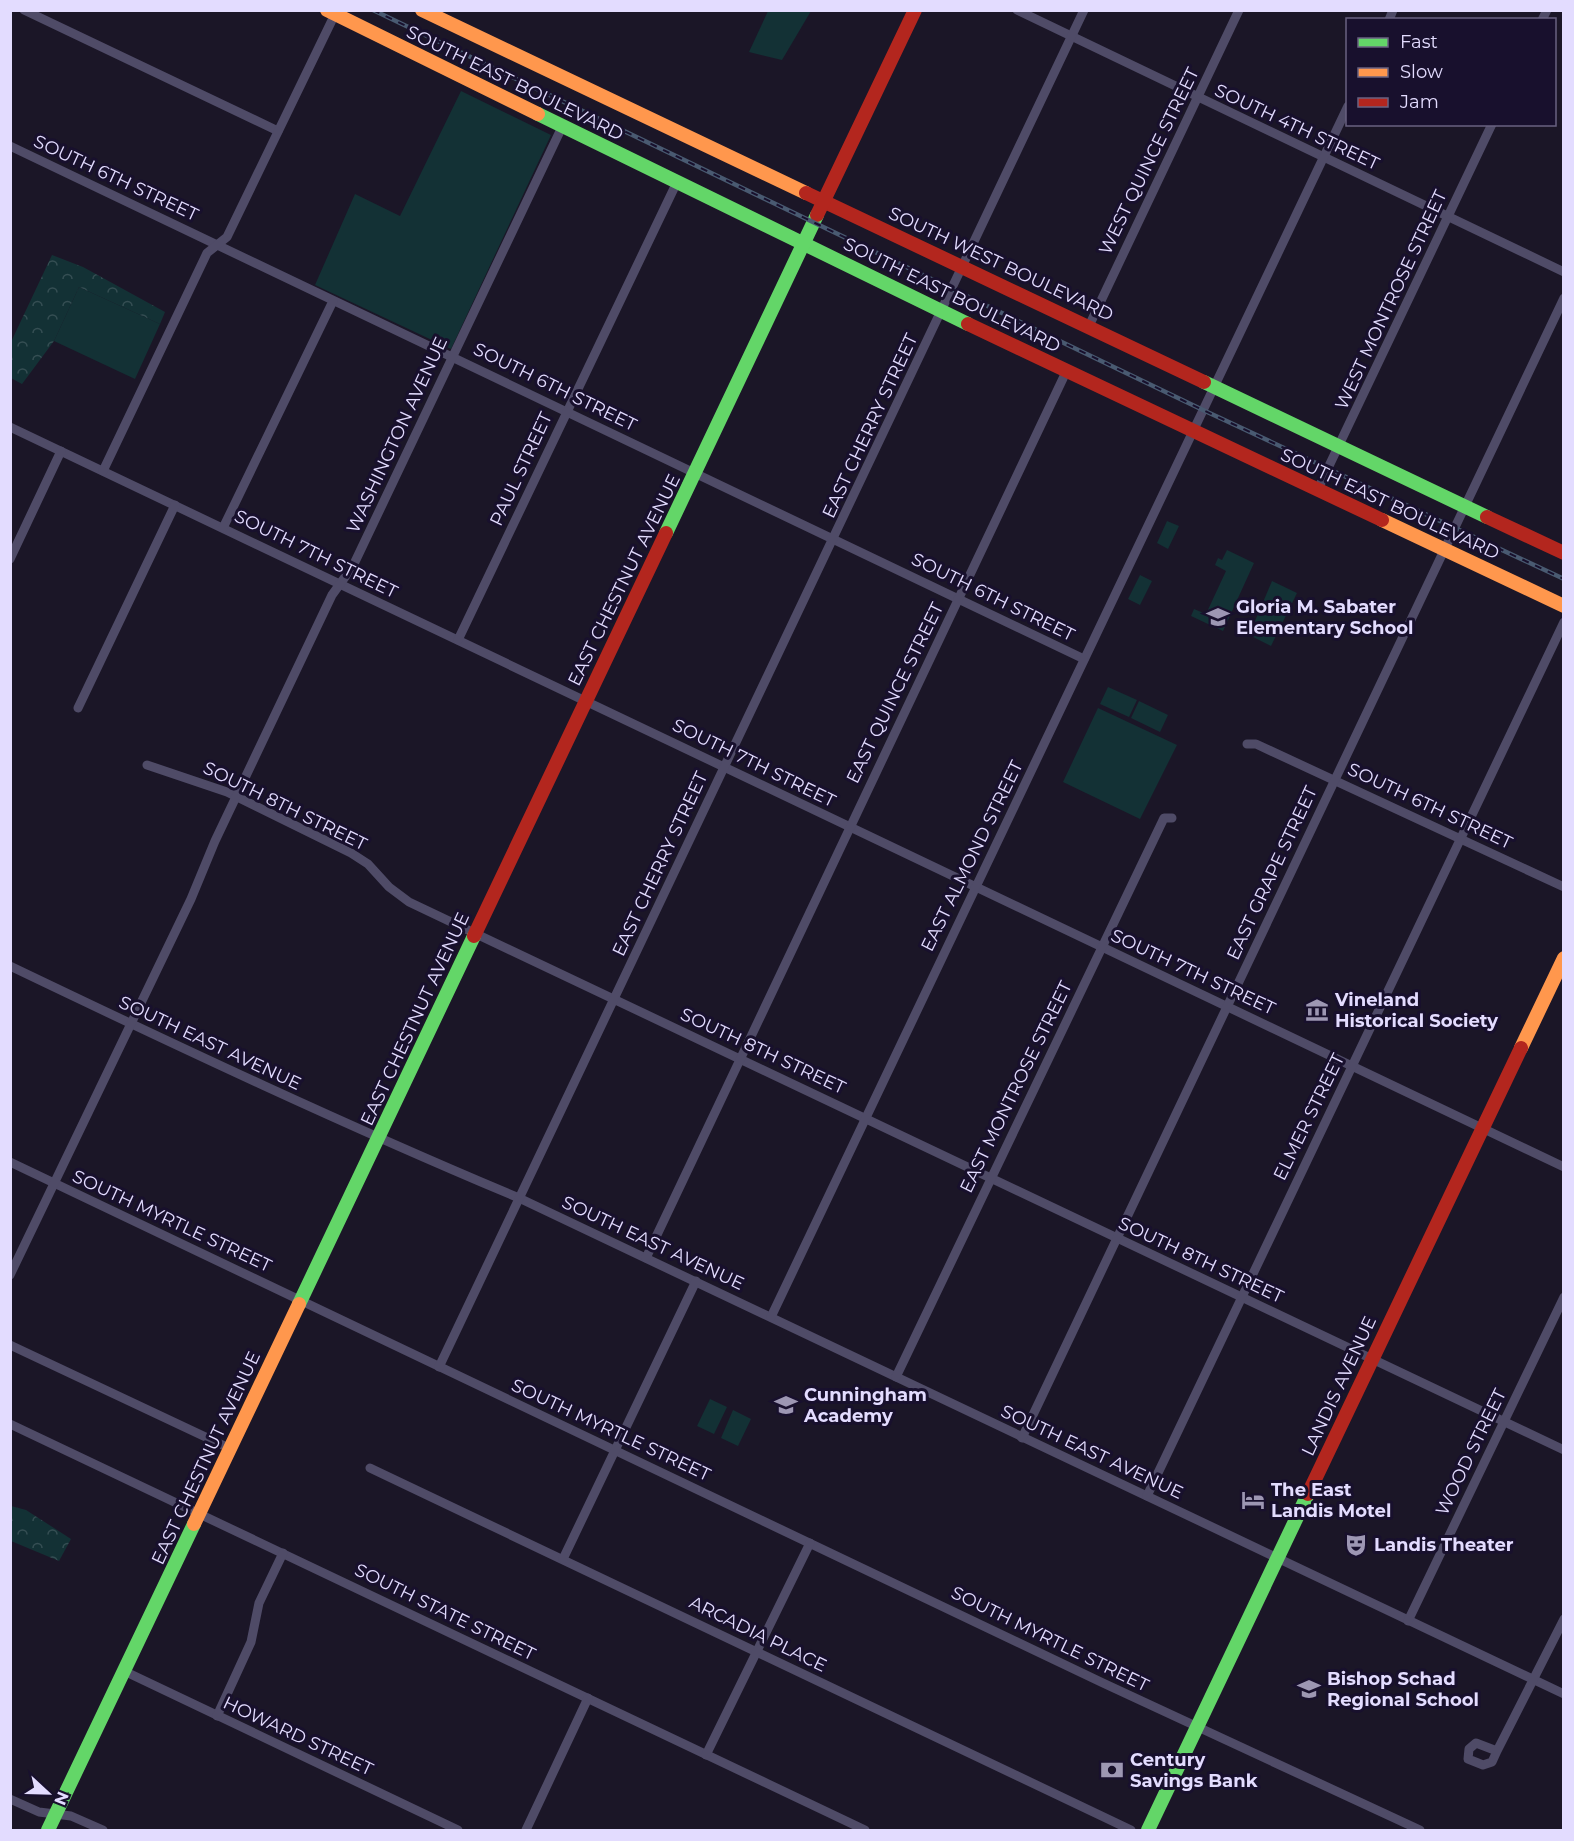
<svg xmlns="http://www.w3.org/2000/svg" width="1574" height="1841" font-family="Montserrat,sans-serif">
  <defs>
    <pattern id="forest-crowns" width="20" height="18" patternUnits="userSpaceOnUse" patternTransform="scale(1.5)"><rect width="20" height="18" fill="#133135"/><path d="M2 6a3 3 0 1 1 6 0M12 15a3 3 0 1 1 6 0" fill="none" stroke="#354e53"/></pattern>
  </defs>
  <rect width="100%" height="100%" fill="#1b1627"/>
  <!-- green -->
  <g fill="#133135">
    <path d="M768,11H811L782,60L749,52Z"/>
    <path d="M461,91L551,135L451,349L315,285L355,194L400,216Z"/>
    <path d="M79,287L160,324L135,379L54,341Z"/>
    <path d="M1167,521L1179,526L1168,549L1157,543Z"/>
    <path d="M1227,550L1254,563L1223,631L1191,616L1194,609L1206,614L1226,571L1215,565L1218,558L1222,560Z"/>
    <path d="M1140,575L1152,581L1140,605L1128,599Z"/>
    <path d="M1272,581L1297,593L1271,646L1249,635Z"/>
    <path d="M1108,687L1137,700L1129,717L1100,704Z"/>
    <path d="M1139,701L1168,715L1160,732L1131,718Z"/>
    <path d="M1098,708L1177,745L1140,819L1063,782Z"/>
    <path d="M710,1399L727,1407L714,1434L697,1426Z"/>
    <path d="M733,1410L751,1419L738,1446L721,1438Z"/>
  </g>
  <!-- forest -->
  <g fill="url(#forest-crowns)">
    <path d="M52,255L83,267L165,312L160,324L79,287L54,341L22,384L11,378V342Z"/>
    <path d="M11,1506L26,1510L71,1539L59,1561L11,1541Z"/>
  </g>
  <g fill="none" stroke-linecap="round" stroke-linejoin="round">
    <!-- street -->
    <g stroke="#4f4b67" stroke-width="9">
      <path d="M24,10L278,131"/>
      <path d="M1017,10L1564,272"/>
      <path d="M1389,20L1393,10"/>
      <path d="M1542,20L1547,10"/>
      <path d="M10,146L1084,659"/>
      <path d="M1089,326L1239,10"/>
      <path d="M10,427L1564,1167"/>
      <path d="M103,471L207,253L227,237L335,14"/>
      <path d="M1318,489L1492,124"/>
      <path d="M223,528L333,301"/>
      <path d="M10,559L61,451"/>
      <path d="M458,640L677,182"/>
      <path d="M78,708L175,505"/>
      <path d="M1247,744H1256L1564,887"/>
      <path d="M147,765L227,792L351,853L368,864L389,887L409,902L1564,1450"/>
      <path d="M10,966C179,1047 347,1126 519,1198L1564,1694"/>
      <path d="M10,1162L1103,1683L1420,1830"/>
      <path d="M646,1258L1067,370"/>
      <path d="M10,1275L191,899L215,841L332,595L353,566L562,127"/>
      <path d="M771,1317L1348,106"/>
      <path d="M10,1345L231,1449"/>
      <path d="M439,1367L1084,10"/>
      <path d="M896,1377L1164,818H1172"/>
      <path d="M10,1424L865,1830"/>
      <path d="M1022,1438L1564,298"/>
      <path d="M370,1468L1131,1830"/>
      <path d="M1147,1496L1564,622"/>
      <path d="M563,1559L696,1281"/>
      <path d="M1408,1621L1564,1297"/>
      <path d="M124,1671L458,1830"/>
      <path d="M217,1716L251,1642L259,1603L283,1553"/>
      <path d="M1497,1751L1492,1762L1483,1765L1468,1759L1469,1749L1476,1743L1497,1751L1564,1619"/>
      <path d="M706,1755L810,1543"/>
      <path d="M10,1799L39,1812L71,1816L103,1830"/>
      <path d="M526,1830L588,1698"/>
    </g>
    <!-- fast -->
    <g stroke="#63d668" stroke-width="14">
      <path d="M538,114L968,324"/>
      <path d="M1204,382L1487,517"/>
      <path d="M666,533L817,215"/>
      <path d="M299,1304L474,936"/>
      <path d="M48,1830L194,1524"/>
      <path d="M1148,1830L1308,1494"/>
    </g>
    <!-- slow -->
    <g stroke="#ff974d" stroke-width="14">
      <path d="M327,10L538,114"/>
      <path d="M422,10L806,193"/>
      <path d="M1382,520L1564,606"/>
      <path d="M1521,1048L1564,958"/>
      <path d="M194,1524L299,1304"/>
    </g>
    <!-- jam -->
    <g stroke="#b3261e" stroke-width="14">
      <path d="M806,193L1204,382"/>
      <path d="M817,215L915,10"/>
      <path d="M968,324L1382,520"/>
      <path d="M1487,517L1564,553"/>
      <path d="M474,936L666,533"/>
      <path d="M1308,1494L1521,1048"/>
    </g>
    <!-- rail casing -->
    <g stroke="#495a71" stroke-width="4.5">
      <path id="rail" d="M373,10L1203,410L1564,579"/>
    </g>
    <!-- rail -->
    <use href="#rail" stroke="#18102d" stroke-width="2" stroke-dasharray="7" stroke-linecap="butt"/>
  </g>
  <!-- icons -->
  <defs>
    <g id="school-bare" transform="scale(1.8)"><path d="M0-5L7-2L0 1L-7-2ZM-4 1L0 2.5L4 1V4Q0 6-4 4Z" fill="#9d97b3" stroke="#18102d" stroke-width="2.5" paint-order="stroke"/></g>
    <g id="museum-bare" transform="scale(1.8)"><path d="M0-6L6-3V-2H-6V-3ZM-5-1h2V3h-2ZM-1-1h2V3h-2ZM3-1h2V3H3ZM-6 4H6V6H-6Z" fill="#9d97b3" stroke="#18102d" stroke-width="2.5" paint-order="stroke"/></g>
    <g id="hotel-bare" transform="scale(1.8)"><path d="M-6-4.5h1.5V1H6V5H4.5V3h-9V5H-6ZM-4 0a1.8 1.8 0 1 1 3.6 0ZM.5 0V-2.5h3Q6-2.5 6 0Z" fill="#9d97b3" stroke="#18102d" stroke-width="2.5" paint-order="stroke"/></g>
    <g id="theatre-bare" transform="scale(1.8)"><path d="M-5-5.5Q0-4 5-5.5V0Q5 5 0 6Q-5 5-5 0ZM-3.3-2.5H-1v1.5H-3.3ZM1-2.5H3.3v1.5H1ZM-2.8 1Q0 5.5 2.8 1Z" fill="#9d97b3" stroke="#18102d" stroke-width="2.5" paint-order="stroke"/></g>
    <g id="bank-bare" transform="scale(1.8)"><path d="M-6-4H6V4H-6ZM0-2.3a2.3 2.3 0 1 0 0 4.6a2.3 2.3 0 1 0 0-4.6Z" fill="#9d97b3" stroke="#18102d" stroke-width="2.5" paint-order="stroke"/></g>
  </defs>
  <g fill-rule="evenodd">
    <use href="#school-bare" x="1218" y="617"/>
    <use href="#museum-bare" x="1317" y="1010"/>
    <use href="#school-bare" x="786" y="1405"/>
    <use href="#hotel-bare" x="1253" y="1500"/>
    <use href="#theatre-bare" x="1356" y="1545"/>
    <use href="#school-bare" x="1309" y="1689"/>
    <use href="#bank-bare" x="1112" y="1770"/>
  </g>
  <g text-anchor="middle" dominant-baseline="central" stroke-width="6" stroke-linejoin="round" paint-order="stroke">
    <!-- street labels -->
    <g font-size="18" fill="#e3dcff" stroke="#18102d">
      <text transform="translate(515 83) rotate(26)">SOUTH EAST BOULEVARD</text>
      <text transform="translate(1297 127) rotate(25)">SOUTH 4TH STREET</text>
      <text transform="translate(1149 161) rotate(-64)">WEST QUINCE STREET</text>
      <text transform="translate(116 178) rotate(25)">SOUTH 6TH STREET</text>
      <text transform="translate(1001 264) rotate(25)">SOUTH WEST BOULEVARD</text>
      <text transform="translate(952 295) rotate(26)">SOUTH EAST BOULEVARD</text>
      <text transform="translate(1391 300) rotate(-65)">WEST MONTROSE STREET</text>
      <text transform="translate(555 387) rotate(26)">SOUTH 6TH STREET</text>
      <text transform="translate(870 426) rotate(-65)">EAST CHERRY STREET</text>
      <text transform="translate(397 435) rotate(-65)">WASHINGTON AVENUE</text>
      <text transform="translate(521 469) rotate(-65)">PAUL STREET</text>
      <text transform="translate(1390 504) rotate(25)">SOUTH EAST BOULEVARD</text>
      <text transform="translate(316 554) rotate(26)">SOUTH 7TH STREET</text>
      <text transform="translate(624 580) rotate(-64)">EAST CHESTNUT AVENUE</text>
      <text transform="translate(993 597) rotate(26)">SOUTH 6TH STREET</text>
      <text transform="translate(895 693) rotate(-64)">EAST QUINCE STREET</text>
      <text transform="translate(754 763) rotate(26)">SOUTH 7TH STREET</text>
      <text transform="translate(285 806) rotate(26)">SOUTH 8TH STREET</text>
      <text transform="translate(1430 806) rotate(25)">SOUTH 6TH STREET</text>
      <text transform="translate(972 856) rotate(-64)">EAST ALMOND STREET</text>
      <text transform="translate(660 864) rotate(-65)">EAST CHERRY STREET</text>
      <text transform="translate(1272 873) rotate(-65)">EAST GRAPE STREET</text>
      <text transform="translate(1193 972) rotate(25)">SOUTH 7TH STREET</text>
      <text transform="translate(415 1019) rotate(-65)">EAST CHESTNUT AVENUE</text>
      <text transform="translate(210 1043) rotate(25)">SOUTH EAST AVENUE</text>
      <text transform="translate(763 1051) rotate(25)">SOUTH 8TH STREET</text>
      <text transform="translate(1016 1087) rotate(-64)">EAST MONTROSE STREET</text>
      <text transform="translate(1309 1117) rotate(-64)">ELMER STREET</text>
      <text transform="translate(172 1221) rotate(25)">SOUTH MYRTLE STREET</text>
      <text transform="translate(653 1243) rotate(25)">SOUTH EAST AVENUE</text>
      <text transform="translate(1201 1260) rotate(25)">SOUTH 8TH STREET</text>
      <text transform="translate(1339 1386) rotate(-65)">LANDIS AVENUE</text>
      <text transform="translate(611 1430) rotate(25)">SOUTH MYRTLE STREET</text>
      <text transform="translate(1092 1452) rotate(25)">SOUTH EAST AVENUE</text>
      <text transform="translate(1471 1452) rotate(-64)">WOOD STREET</text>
      <text transform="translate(206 1458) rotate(-65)">EAST CHESTNUT AVENUE</text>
      <text transform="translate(445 1612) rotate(26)">SOUTH STATE STREET</text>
      <text transform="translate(758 1634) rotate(26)">ARCADIA PLACE</text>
      <text transform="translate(1050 1639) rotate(26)">SOUTH MYRTLE STREET</text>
      <text transform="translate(298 1736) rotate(25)">HOWARD STREET</text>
    </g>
    <!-- poi labels -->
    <g font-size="18" font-weight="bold" fill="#e3dcff" stroke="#18102d" text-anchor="start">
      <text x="1236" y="607">Gloria M. Sabater<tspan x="1236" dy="21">Elementary School</tspan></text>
      <text x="1335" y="1000">Vineland<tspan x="1335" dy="21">Historical Society</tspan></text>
      <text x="804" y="1395">Cunningham<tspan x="804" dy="21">Academy</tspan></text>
      <text x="1271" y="1490">The East<tspan x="1271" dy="21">Landis Motel</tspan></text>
      <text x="1374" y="1545">Landis Theater</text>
      <text x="1327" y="1679">Bishop Schad<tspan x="1327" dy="21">Regional School</tspan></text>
      <text x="1130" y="1760">Century<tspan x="1130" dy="21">Savings Bank</tspan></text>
    </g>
  </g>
  <!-- border -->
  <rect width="1574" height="1841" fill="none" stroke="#e3dcff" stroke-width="24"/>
  <!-- legend -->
  <rect x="1346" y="18" width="210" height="108" fill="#18102d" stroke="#696281" stroke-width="1.5"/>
  <rect x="1358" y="38" width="30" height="9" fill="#63d668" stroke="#696281" stroke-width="1.5"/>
  <text x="1400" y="48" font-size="18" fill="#e3dcff">Fast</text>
  <rect x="1358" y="68" width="30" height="9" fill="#ff974d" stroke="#696281" stroke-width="1.5"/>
  <text x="1400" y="78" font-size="18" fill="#e3dcff">Slow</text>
  <rect x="1358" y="98" width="30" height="9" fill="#b3261e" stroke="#696281" stroke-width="1.5"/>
  <text x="1400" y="108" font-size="18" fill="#e3dcff">Jam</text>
  <!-- north arrow -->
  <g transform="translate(48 1793) rotate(112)" stroke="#18102d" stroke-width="4.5" paint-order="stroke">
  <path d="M0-4.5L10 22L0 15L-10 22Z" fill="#e3dcff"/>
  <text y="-9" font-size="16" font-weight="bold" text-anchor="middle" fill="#e3dcff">N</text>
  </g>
</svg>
